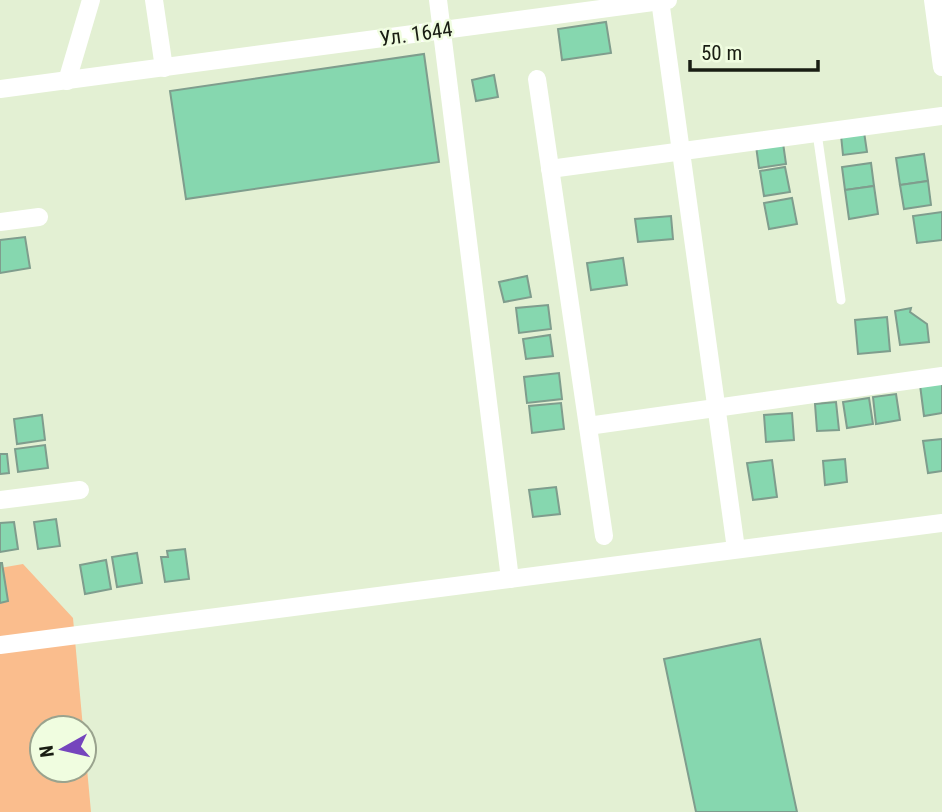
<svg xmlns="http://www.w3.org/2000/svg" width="942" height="812" font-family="'Roboto Condensed',sans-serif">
  <rect width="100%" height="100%" fill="#e3f0d3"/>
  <!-- green -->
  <path fill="#fabd8d" d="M23,564L73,618L83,728H42V770H84V736L91,812H0V568Z"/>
  <!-- building -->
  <g fill="#86d7af" stroke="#7f9d8d" stroke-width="2">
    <path d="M606,22L611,53L562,60L558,29Z"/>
    <path d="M424,54L439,162L186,199L170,91Z"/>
    <path d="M494,75L498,97L476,101L472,80Z"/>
    <path d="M864,132L867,152L843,155L841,135Z"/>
    <path d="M783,143L786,164L759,168L756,146Z"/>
    <path d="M924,154L928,181L900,185L896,158Z"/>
    <path d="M871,163L874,186L845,190L842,167Z"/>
    <path d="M785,167L790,192L764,196L760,171Z"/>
    <path d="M928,181L931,205L904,209L900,185Z"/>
    <path d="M874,186L878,214L849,219L845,190Z"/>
    <path d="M792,198L797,224L769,229L764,203Z"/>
    <path d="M942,212V240L917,243L913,216Z"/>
    <path d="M671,216L673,239L638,242L635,219Z"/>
    <path d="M25,237L30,268L0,273V240Z"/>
    <path d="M623,258L627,285L591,290L587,263Z"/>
    <path d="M527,276L531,297L504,302L499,282Z"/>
    <path d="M548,305L551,329L519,333L516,308Z"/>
    <path d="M911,308L910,312L927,324L929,342L900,345L895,311Z"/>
    <path d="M887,317L890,351L858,354L855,320Z"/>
    <path d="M550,335L553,356L526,359L523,339Z"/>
    <path d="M559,373L562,399L527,403L524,377Z"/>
    <path d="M942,382V413L924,416L920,385Z"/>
    <path d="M896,394L900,420L876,424L873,397Z"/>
    <path d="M869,398L873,424L847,428L843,402Z"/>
    <path d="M836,402L839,430L817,431L815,404Z"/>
    <path d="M561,403L564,429L532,433L529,406Z"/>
    <path d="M792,413L794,440L766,442L764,415Z"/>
    <path d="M42,415L45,440L17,444L14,419Z"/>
    <path d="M942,439V471L928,473L923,441Z"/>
    <path d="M45,445L48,468L18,472L15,449Z"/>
    <path d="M0,454H7L9,473L0,474Z"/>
    <path d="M845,459L847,482L825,485L823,461Z"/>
    <path d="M772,460L777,497L753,500L747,463Z"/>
    <path d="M556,487L560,514L533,517L529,490Z"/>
    <path d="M56,519L60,546L38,549L34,522Z"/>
    <path d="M14,522L18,549L0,552V523Z"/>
    <path d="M185,549L189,579L165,582L161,557H168L167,551Z"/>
    <path d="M137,553L142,583L117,587L112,557Z"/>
    <path d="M106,560L111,589L85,594L80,565Z"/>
    <path d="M0,563H2L8,601L0,603Z"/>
    <path d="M760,639L797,812H696L664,659Z"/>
  </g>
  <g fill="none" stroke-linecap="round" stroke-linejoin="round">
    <!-- lane -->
    <path stroke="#fff" stroke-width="9" d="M817,133L841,300"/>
    <!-- street -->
    <g stroke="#fff" stroke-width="18">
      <path d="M154,0L164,68"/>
      <path d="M438,0L510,579"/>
      <path d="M660,0L736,549"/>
      <path d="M933,0L942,67"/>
      <path d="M537,79L604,536"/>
      <path d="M67,81L91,0"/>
      <path d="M0,89L668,0"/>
      <path d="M550,169L942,116"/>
      <path d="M0,222L39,217"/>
      <path d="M588,426L942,376"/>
      <path d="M0,500L80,490"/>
      <path d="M0,645L942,523"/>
    </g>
  </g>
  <g text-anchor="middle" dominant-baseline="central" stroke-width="5" stroke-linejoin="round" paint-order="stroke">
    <!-- street labels -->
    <g font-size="21" fill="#191d13" stroke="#f0fde0">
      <text transform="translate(416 34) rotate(-8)">Ул. 1644</text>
    </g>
  </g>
  <!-- north arrow -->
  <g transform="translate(63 749) rotate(262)"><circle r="33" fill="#f0fde0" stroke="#9aa38e" stroke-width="2"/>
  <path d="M0-5L12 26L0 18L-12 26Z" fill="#7545bd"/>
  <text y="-10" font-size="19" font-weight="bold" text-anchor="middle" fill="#191d13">N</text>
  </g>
  <!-- scale -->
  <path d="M690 60v10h128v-10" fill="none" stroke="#191d13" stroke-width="3.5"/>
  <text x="701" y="60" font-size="21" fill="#191d13" stroke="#f0fde0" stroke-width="5" paint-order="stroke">50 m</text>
</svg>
